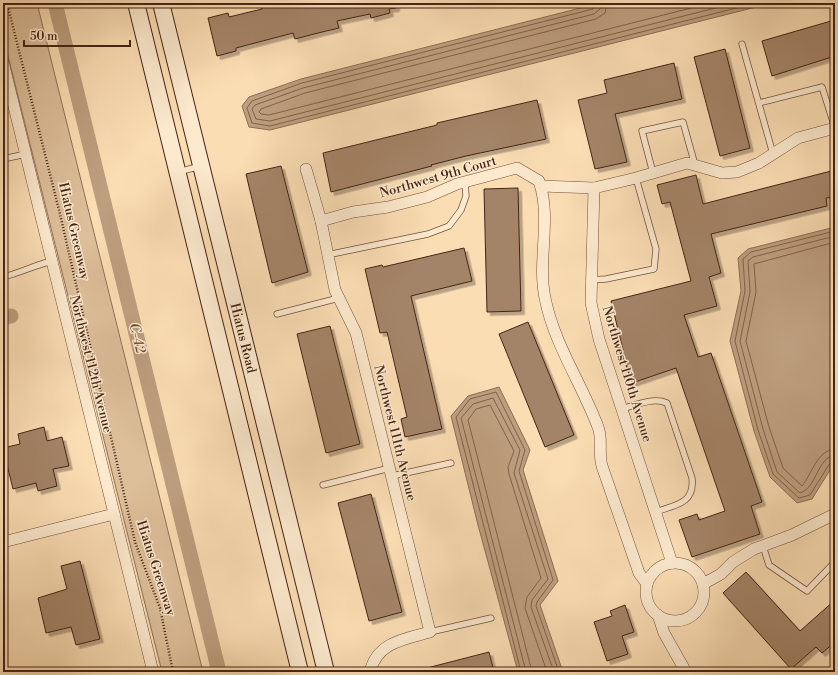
<svg xmlns="http://www.w3.org/2000/svg" width="838" height="675" font-family="'Libre Bodoni',serif">
  <defs>
    <filter id="shadow"><feDropShadow dx="3.5" dy="3.5" stdDeviation="0" flood-color="#0004"/></filter>
  </defs>
  <rect width="100%" height="100%" fill="#fbddb4"/>
  <filter id="stains"><feTurbulence type="fractalNoise" baseFrequency=".005" numOctaves="4"/><feColorMatrix values="0 0 0 0 .2 0 0 0 0 .09 0 0 0 0 .02 0 0 0 .5 -.17"/></filter>
  <radialGradient id="worn" r=".72"><stop offset=".6" stop-color="#630" stop-opacity="0"/><stop offset="1" stop-color="#630" stop-opacity=".3"/></radialGradient>
  <!-- green -->
  <path fill="#dcbe99" stroke="#907157" d="M3,3H37L203,672H162L3,36Z"/>
  <!-- water -->
  <g fill="#bd9e7e" stroke="#8d6d54">
    <path d="M600,3H772L270,130L249,127L242,106L249,97L301,79Z"/>
    <path d="M835,227V462L812,499L797,503L770,477L754,431L730,341L741,291L738,258L748,249Z"/>
    <path d="M499,387L530,450L523,470L558,581L540,605L563,672H518L478,525L451,416L468,396Z"/>
  </g>
  <g fill="none" stroke-linecap="round" stroke-linejoin="round">
    <!-- shore -->
    <g stroke="#81614a" stroke-width="1">
      <path d="M596,3L593,9L302,83L252,101L247,108L252,123L270,126L756,3"/>
      <path d="M601,3L600,9L594,14L303,88L255,105L252,109L256,119L270,121L735,3"/>
      <path d="M607,3L605,13L596,19L305,93L261,109L259,112L261,114L269,115L711,3"/>
      <path d="M835,231L751,252L743,259L745,291L735,341L758,430L773,474L799,498L810,495L830,463L835,460"/>
      <path d="M835,236L753,257L748,261L750,292L740,341L763,429L777,472L800,493C817,488 817,457 835,455"/>
      <path d="M835,242L754,264L756,292L746,341L769,427L783,468L802,486C812,474 817,450 835,449"/>
      <path d="M521,672L456,417L470,399L496,392L525,450L519,471L553,580L537,602L536,606L559,672"/>
      <path d="M526,672L461,418L473,404L493,398L520,450L514,473L548,579L532,600L531,607L554,672"/>
      <path d="M532,672L468,420L476,409L490,405L514,451L508,467L509,474L541,578L527,597L525,608L547,672"/>
    </g>
    <!-- canal -->
    <g stroke="#bd9e7e" stroke-width="15">
      <path d="M55,3L219,672"/>
      <path d="M3,318L11,316"/>
    </g>
  </g>
  <!-- building -->
  <g fill="#a48468" stroke="#452415" filter="url(#shadow)">
    <path d="M267,3H396V8L389,9L390,13L371,18L370,14L337,21L339,28L318,33L295,39L293,33L236,48V51L217,56L208,18L228,13L229,17L262,9L260,5Z"/>
    <path d="M831,21L835,34V56L772,76L762,41Z"/>
    <path d="M725,49L750,148L720,156L694,57Z"/>
    <path d="M674,63L682,99L615,114L627,162L595,169L578,100L607,93L604,80Z"/>
    <path d="M537,100L546,139L466,156L431,165L432,166L331,192L323,153L437,125V123Z"/>
    <path d="M281,166L308,272L272,283L246,174Z"/>
    <path d="M835,170V197L826,198L827,206L711,234L721,273L709,277L717,306L684,315L698,357L711,353L762,502L751,506L760,534L692,557L679,520L697,514L699,520L725,511L676,368L632,383L621,351L623,350L611,301L691,281L670,202L662,204L657,185L696,175L703,204Z"/>
    <path d="M518,188L521,311L487,312L484,189Z"/>
    <path d="M464,248L472,281L411,296L442,429L405,437L401,419L407,417L387,332L380,333L365,269L382,265L383,267Z"/>
    <path d="M528,322L574,435L545,447L499,334Z"/>
    <path d="M330,326L360,444L326,453L297,334Z"/>
    <path d="M44,427L47,441L62,437L69,466L53,469L57,486L38,491L36,483L13,489L3,448L20,444L18,434Z"/>
    <path d="M371,494L402,612L369,621L338,503Z"/>
    <path d="M80,561L100,639L76,645L71,627L46,633L38,598L67,589L61,566Z"/>
    <path d="M746,572L800,631L835,600V642L822,653L816,647L791,669L723,593Z"/>
    <path d="M625,605L634,632L622,636L628,654L607,661L594,622L612,616L610,611Z"/>
    <path d="M489,652L494,672H427V668Z"/>
  </g>
  <g fill="none" stroke-linecap="round" stroke-linejoin="round">
    <!-- lane casing -->
    <g stroke="#72523d" stroke-width="7">
      <g id="lane">
        <path d="M742,44L773,154"/>
        <path d="M759,103L822,87L835,128"/>
        <path d="M3,159L26,154"/>
        <path d="M178,172L201,166"/>
        <path d="M653,173L642,131L683,122L695,165"/>
        <path d="M327,255L428,234L449,226L461,210L466,196L465,182"/>
        <path d="M3,268L5,276"/>
        <path d="M3,277C20,273 35,265 52,261"/>
        <path d="M591,280L606,279L654,269L656,249L636,178"/>
        <path d="M277,314L339,298"/>
        <path d="M622,409C636,405 653,397 667,403L692,478C695,504 675,505 655,512"/>
        <path d="M392,476L451,463"/>
        <path d="M323,485L390,468"/>
        <path d="M763,546L769,565L807,591L835,562"/>
        <path d="M430,632L491,618"/>
      </g>
    </g>
    <!-- street casing -->
    <g stroke="#72523d" stroke-width="12">
      <g id="street">
        <path d="M3,62L153,672"/>
        <path d="M306,169L321,221L335,290L356,333L430,632C405,639 377,642 370,672"/>
        <path d="M541,186L594,188L636,178L687,163L722,173L737,172L759,163L798,138L835,128"/>
        <path d="M594,188L591,303L599,339L672,563"/>
        <path d="M321,221L353,212L388,207L427,197L457,184L517,168L539,181C552,219 537,260 545,298C554,344 582,384 598,427C603,439 598,453 602,466L639,573L647,584"/>
        <path d="M3,542L114,514"/>
        <circle cx="675" cy="592" r="29"/>
        <path d="M703,584L721,574L733,562L754,549L792,535L835,514"/>
        <path d="M658,615L664,633L686,672"/>
      </g>
    </g>
    <!-- secondary casing -->
    <g stroke="#452415" stroke-width="18">
      <g id="secondary">
        <path d="M136,3L300,672"/>
        <path d="M161,3L326,672"/>
      </g>
    </g>
    <!-- path -->
    <path stroke="#452415" stroke-width="2.5" stroke-dasharray="1 2" stroke-linecap="butt" d="M7,3L60,214L135,542L160,608L173,672"/>
    <!-- lane -->
    <use href="#lane" stroke="#fce9ce" stroke-width="5.5"/>
    <!-- street -->
    <use href="#street" stroke="#fce9ce" stroke-width="11"/>
    <!-- secondary -->
    <use href="#secondary" stroke="#fce9ce" stroke-width="16"/>
  </g>
  <g text-anchor="middle" dominant-baseline="central" stroke-width="3" stroke-linejoin="round" paint-order="stroke">
    <!-- street labels -->
    <g font-size="13" fill="#452415" stroke="#fce9ce">
      <text transform="translate(438 177) rotate(-16)">Northwest 9th Court</text>
      <text transform="translate(74 231) rotate(77)">Hiatus Greenway</text>
      <text transform="translate(243 338) rotate(76)">Hiatus Road</text>
      <text transform="translate(91 364) rotate(76)">Northwest 112th Avenue</text>
      <text transform="translate(627 374) rotate(73)">Northwest 110th Avenue</text>
      <text transform="translate(395 433) rotate(76)">Northwest 111th Avenue</text>
      <text transform="translate(156 568) rotate(72)">Hiatus Greenway</text>
    </g>
    <!-- water labels -->
    <g font-size="14" font-style="italic" fill="#694934" stroke="#fce9ce">
      <text transform="translate(137 338) rotate(76)">C-42</text>
    </g>
  </g>
  <!-- margin -->
  <rect width="838" height="675" fill="none" stroke="#fbddb4" stroke-width="16"/>
  <rect x="4" y="4" width="830" height="667" fill="none" stroke="#452415" stroke-width="2"/>
  <rect x="8" y="8" width="822" height="659" fill="none" stroke="#452415"/>
  <!-- scale -->
  <path d="M24 40v6h106v-6" fill="none" stroke="#452415" stroke-width="2"/>
  <text x="30" y="40" font-size="12" fill="#452415" stroke="#fce9ce" stroke-width="3" paint-order="stroke">50 m</text>
  <rect width="100%" height="100%" filter="url(#stains)"/>
  <rect width="100%" height="100%" fill="url(#worn)"/>
</svg>
